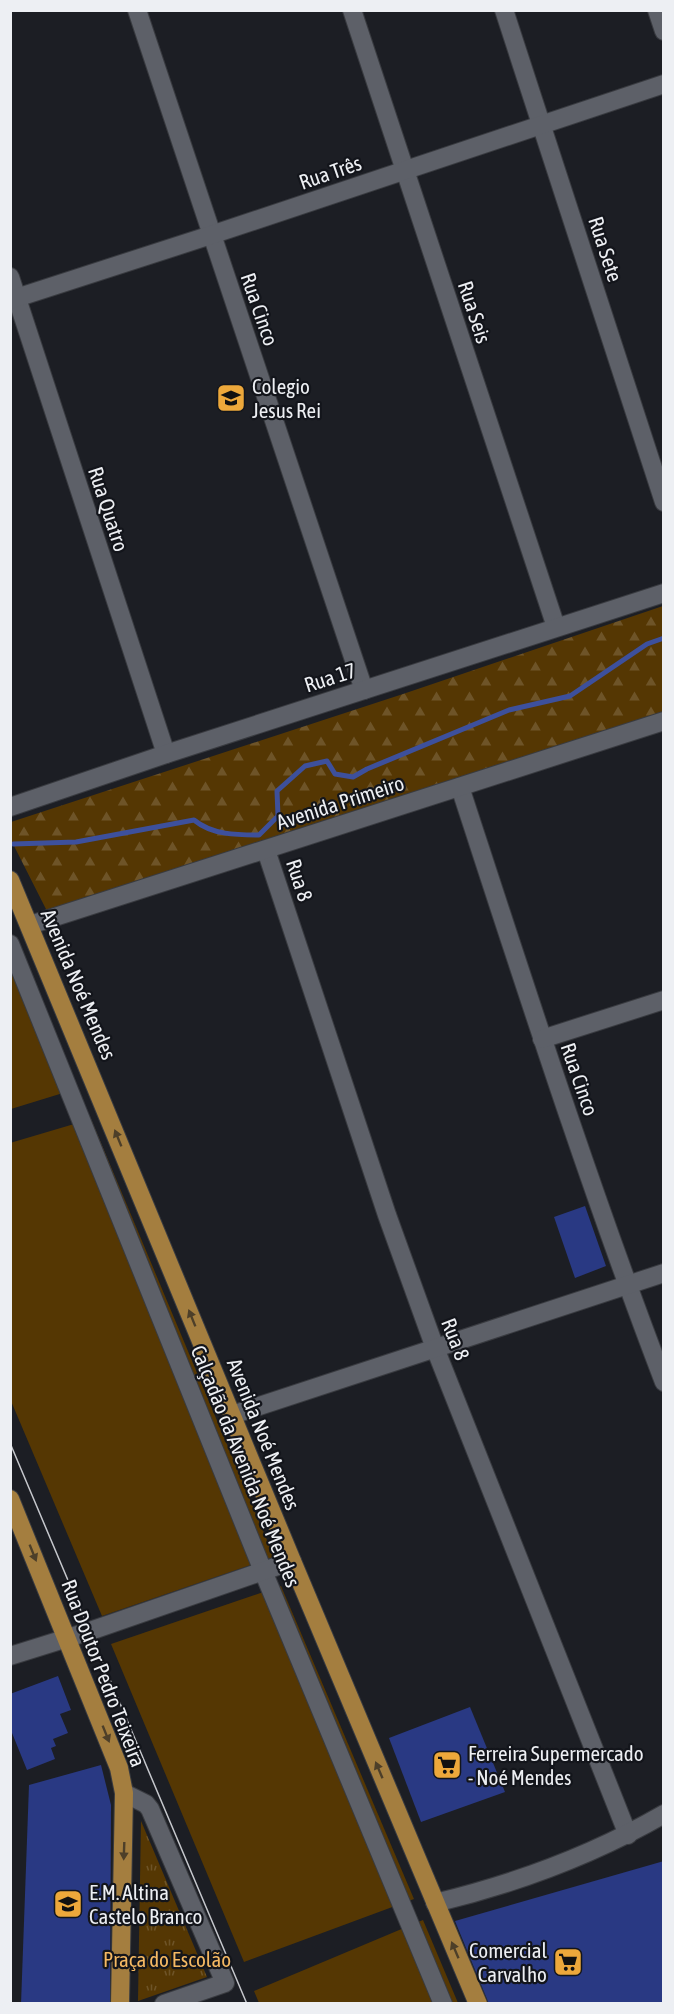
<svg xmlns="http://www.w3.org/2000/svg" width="674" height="2014" font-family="'Asap Condensed',sans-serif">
  <defs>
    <pattern id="forest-firs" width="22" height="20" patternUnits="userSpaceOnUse" patternTransform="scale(1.5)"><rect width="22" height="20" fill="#553703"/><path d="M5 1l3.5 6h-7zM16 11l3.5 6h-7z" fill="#6e5428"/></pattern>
    <pattern id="park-tufts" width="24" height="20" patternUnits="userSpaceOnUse" patternTransform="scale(1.5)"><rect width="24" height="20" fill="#553703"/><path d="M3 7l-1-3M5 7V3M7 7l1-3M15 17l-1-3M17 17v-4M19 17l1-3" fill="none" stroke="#6e5428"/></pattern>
  </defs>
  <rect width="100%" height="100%" fill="#1c1e24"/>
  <!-- green -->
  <g fill="#553703">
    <path d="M10,930L76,1089L11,1109H10Z"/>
    <path d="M91,1119L274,1557L102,1616L11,1401L10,1143Z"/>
    <path d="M281,1586L414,1899L244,1962L111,1644Z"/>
    <path d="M423,1920L458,2003H259L254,1991Z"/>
  </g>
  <!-- forest -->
  <path fill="url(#forest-firs)" d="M663,606V714L49,915L11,840V822L403,694Z"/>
  <!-- park -->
  <path fill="url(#park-tufts)" d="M141,1821L207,1977L138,2001Z"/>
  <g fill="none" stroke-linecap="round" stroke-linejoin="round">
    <!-- stream -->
    <path stroke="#3d509c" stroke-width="5" d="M13,844L76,842L194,820C212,835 237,835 259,835L278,816L277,791L305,766L327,761L335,774L353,777L367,769L509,710L570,696L647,644L664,638"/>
  </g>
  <!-- building -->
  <g fill="#293983">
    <path d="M585,1206L606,1266L575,1278L554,1217Z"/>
    <path d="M58,1676L71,1710L60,1714L68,1733L53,1739L56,1746L51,1748L55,1759L27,1770L10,1728V1694Z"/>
    <path d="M470,1707L505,1792L421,1822L389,1738Z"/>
    <path d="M101,1765L111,1805L110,2004H21L29,1785Z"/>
    <path d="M664,1861V2004H489L455,1921Z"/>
  </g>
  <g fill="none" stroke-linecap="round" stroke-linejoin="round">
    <!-- minor casing -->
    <g stroke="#393b40" stroke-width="20">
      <g id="minor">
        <path d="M137,10L364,690"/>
        <path d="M352,10L556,627"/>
        <path d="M504,10L664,502"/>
        <path d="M657,10L664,31"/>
        <path d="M10,277L166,754"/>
        <path d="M10,300L211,235L664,84"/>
        <path d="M460,787C525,986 589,1186 664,1382"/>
        <path d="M10,807L166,754L664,593"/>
        <path d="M266,850L387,1215L435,1348L628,1835"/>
        <path d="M30,925L664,721"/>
        <path d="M10,944L263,1571L443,2004"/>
        <path d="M542,1039L664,1000"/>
        <path d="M232,1415L664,1273"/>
        <path d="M10,1656L90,1631L292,1561"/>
        <path d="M124,1793L146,1804L150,1809L225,1983L164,2004"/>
        <path d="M435,1903C514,1884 593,1855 664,1814"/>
      </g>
    </g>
    <!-- major casing -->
    <g stroke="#393b40" stroke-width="20">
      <g id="major">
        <path d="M10,880L292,1561L478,2004"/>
        <path d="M10,1499L119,1768L124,1793L120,2004"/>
      </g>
    </g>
    <!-- minor -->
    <use href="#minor" stroke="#5d6068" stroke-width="18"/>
    <!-- major -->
    <use href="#major" stroke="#a47e3f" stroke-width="18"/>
    <!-- tram -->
    <path stroke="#c5c7cc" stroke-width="1.5" d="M10,1443L247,2004"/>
  </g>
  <!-- one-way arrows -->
  <defs><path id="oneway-solid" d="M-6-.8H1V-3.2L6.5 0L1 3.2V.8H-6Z" transform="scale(1.5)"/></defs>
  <g fill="#4d3f29">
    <use href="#oneway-solid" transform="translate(118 1138) rotate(-112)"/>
    <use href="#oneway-solid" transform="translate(192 1318) rotate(-112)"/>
    <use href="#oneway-solid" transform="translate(33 1553) rotate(68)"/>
    <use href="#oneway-solid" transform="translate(106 1734) rotate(68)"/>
    <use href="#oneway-solid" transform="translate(379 1770) rotate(-113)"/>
    <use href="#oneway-solid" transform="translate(124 1851) rotate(92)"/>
    <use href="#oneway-solid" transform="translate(455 1950) rotate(-113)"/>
  </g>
  <!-- icons -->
  <defs>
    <g id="school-square" transform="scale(1.5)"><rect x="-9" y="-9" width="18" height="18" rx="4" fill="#eda83b" stroke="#13151b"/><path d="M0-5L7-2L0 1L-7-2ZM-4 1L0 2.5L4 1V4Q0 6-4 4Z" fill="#111"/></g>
    <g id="supermarket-square" transform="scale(1.5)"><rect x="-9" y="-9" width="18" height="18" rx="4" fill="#eda83b" stroke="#13151b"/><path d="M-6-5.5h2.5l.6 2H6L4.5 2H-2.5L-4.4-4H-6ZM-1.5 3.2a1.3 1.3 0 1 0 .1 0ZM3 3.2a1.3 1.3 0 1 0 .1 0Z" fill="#111"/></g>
  </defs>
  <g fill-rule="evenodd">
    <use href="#school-square" x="231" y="398"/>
    <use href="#supermarket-square" x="447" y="1765"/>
    <use href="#school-square" x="68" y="1904"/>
    <use href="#supermarket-square" x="568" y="1962"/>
  </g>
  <g text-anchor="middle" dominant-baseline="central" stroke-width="4.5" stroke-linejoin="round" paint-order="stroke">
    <!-- street labels -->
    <g font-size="21" fill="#edeff3" stroke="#13151b">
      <text transform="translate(330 172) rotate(-19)">Rua Três</text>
      <text transform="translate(606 249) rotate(72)">Rua Sete</text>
      <text transform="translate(260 309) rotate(71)">Rua Cinco</text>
      <text transform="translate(475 312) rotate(72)">Rua Seis</text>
      <text transform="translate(109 509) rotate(72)">Rua Quatro</text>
      <text transform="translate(330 677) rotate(-18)">Rua 17</text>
      <text transform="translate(340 802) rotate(-18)">Avenida Primeiro</text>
      <text transform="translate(300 880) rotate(72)">Rua 8</text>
      <text transform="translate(79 984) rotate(67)">Avenida Noé Mendes</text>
      <text transform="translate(580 1079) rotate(71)">Rua Cinco</text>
      <text transform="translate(456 1339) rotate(69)">Rua 8</text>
      <text transform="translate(264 1434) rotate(68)">Avenida Noé Mendes</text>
      <text transform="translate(246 1466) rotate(68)">Calçadão da Avenida Noé Mendes</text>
      <text transform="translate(104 1673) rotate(69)">Rua Doutor Pedro Teixeira</text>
    </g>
    <!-- poi labels -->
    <g font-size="21" fill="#edeff3" stroke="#13151b" text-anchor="start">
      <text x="252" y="386">Colegio<tspan x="252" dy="24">Jesus Rei</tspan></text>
      <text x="468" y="1753">Ferreira Supermercado<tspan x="468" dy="24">- Noé Mendes</tspan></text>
      <text x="89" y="1892">E.M. Altina<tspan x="89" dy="24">Castelo Branco</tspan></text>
      <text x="547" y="1950" text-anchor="end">Comercial<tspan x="547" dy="24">Carvalho</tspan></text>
    </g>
    <!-- park labels -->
    <g font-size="21" fill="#f5b963" stroke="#13151b">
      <text x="167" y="1959">Praça do Escolão</text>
    </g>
  </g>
  <!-- border -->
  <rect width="674" height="2014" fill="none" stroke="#edeff3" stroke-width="24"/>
</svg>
